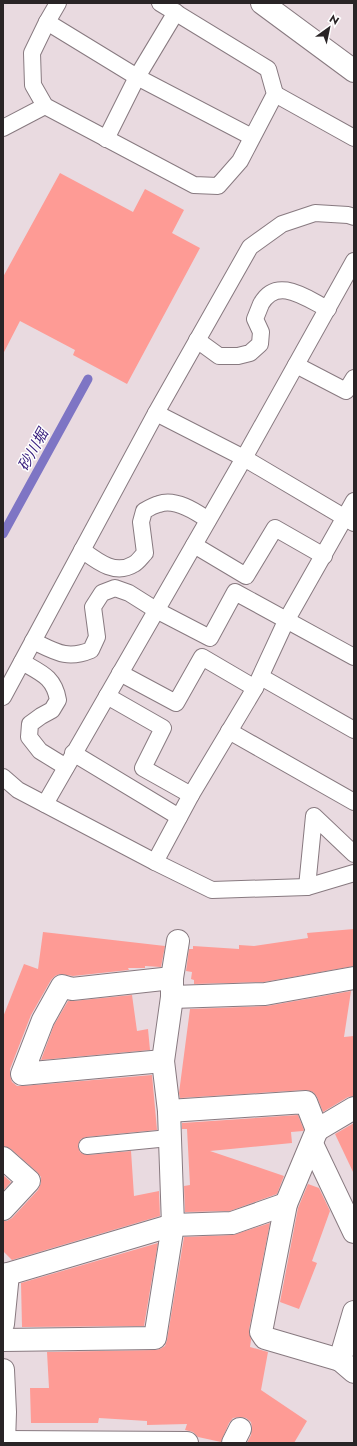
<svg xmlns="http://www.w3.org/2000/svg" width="357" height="1446" font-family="Jost,'Noto Sans JP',sans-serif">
  <rect width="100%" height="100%" fill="#e9dae0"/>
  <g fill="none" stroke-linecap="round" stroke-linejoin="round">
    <!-- stream -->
    <path stroke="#7e75c4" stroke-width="9" d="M3,534L88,379"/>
  </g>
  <!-- building -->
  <g fill="#fe9b95">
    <path d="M60,173L133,212L145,189L184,210L172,233L200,248L127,384L73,355L75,350L20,321L3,354V277Z"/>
    <path d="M354,929V966L264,982L194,984V980L191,979L192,972L186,971L189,949H193V946L239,949V945L254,946L308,938L307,933Z"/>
    <path d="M43,932L165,946L161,967L145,966V968H128L129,970L73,976L60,974L55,976L51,980L31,1015L10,1069V1075L12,1082L17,1086H23L152,1075L157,1130L86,1137L81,1139L79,1142L78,1147L80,1152L83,1154L88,1155L131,1151L134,1196L159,1191L160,1216L12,1260L3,1251V1221H7L12,1218L38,1190L41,1183V1177L37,1172L11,1149L3,1146V1017L24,964L38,969Z"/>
    <path d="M351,991L344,1037L354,1036V1096L348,1097L323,1112L317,1097L313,1092L306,1090L180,1098L179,1093L190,1009L267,1006Z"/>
    <path d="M132,995L137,1031L148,1029L150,1050L41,1060L54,1025L68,1001H73Z"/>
    <path d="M298,1115L304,1130L303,1131L291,1132L292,1143L210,1151L284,1176L277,1194L230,1211L185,1212L184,1186L190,1185L187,1129H182V1123Z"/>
    <path d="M354,1123V1174L335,1134Z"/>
    <path d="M3,1175L11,1182L3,1191Z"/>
    <path d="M308,1184L319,1188L330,1211L312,1261L317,1263L299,1309L280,1302L298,1208Z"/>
    <path d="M270,1223L249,1330L251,1340L250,1347L268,1352L261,1390L307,1421L294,1443H247L251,1435L252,1428L251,1422L246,1418L240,1417L233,1418L229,1423L221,1442L198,1437L193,1432L185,1430L187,1424L147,1425V1421L99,1418L98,1423H31L30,1388H49L47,1352L155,1350L160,1349L165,1346L167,1340L184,1237L233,1235Z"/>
    <path d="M158,1243L144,1326L22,1327L21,1283Z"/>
  </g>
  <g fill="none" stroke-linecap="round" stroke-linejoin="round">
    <!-- service casing -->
    <g stroke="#887a80" stroke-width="18">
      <g id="service">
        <path d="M58,3L47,22L32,53L33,85L45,106L194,185L218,186L240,161L275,94L268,69L160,3"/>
        <path d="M47,22L137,77L252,137"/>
        <path d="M275,94L354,138"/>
        <path d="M3,128L45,106"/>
        <path d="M106,139L137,77L176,12"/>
        <path d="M197,340L219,356H238L250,353L260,344L261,332L255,319C257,314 259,309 261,304C277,275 307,299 328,309"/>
        <path d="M296,365L346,391L354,378"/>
        <path d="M156,413L244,458L354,523"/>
        <path d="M194,545L246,576L275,528L324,556"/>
        <path d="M82,550C97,561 115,576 134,564C138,562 142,556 145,553L141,522L144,511C149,508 154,505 159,504C175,498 195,511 208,520"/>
        <path d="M33,641C56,652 67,660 91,650L97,637L93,607L102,593L115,588L129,593L156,610L210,638L235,592L354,657"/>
        <path d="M22,662C41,673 54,677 58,700L52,710L41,716L30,724L29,737L40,751L66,767"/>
        <path d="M120,673L176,703L202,657L255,688"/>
        <path d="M261,677L354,730"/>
        <path d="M107,696L163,728L143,768L191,795"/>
        <path d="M3,697L156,413L250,247L282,224L315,213L348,215L354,217"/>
        <path d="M229,731L354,802"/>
        <path d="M73,753L179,817"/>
        <path d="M3,777L18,790L155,862L212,890L307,887L354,873"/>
        <path d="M45,804L244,458L354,261"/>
        <path d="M155,862L191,795L255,688L286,621L354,501"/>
        <path d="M307,887L314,816L354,854"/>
        <path d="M87,1146L169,1138"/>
      </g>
    </g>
    <!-- minor casing -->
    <g stroke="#887a80" stroke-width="24">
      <g id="minor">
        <path d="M262,3L354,71"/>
        <path d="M172,997L265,994L354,978"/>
        <path d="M163,1061L22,1074L43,1020L62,986L72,989L172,978"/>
        <path d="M169,1111L306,1102L317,1130L354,1108"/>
        <path d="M317,1130L286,1204L261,1332L265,1338L340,1360"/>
        <path d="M312,1144L354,1232"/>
        <path d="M3,1158L29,1181L3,1209"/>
        <path d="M8,1274L173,1225L232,1223L286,1204"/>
        <path d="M354,1312L340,1360L354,1372"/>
        <path d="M3,1324L8,1274"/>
        <path d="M3,1340L155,1338L173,1225L169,1111L163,1061L172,997V978L178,941"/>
        <path d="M3,1370L5,1412L4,1443"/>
        <path d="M4,1442L187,1443"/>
        <path d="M233,1443L240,1429"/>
      </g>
    </g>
    <!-- service -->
    <use href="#service" stroke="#fff" stroke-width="16"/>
    <!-- minor -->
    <use href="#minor" stroke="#fff" stroke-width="22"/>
  </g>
  <g text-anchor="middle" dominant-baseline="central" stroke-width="3" stroke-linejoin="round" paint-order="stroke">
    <!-- water labels -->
    <g font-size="15" font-style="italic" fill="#371d7c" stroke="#fff">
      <text transform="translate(33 450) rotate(-61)">砂川堀</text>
    </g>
  </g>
  <!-- border -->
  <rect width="357" height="1446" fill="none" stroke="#292426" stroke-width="8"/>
  <!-- north arrow -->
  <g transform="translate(329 28) rotate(33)" stroke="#ffffff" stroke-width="3" paint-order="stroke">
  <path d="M0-3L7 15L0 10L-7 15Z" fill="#292426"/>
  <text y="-6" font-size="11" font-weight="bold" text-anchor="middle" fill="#292426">N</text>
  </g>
</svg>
